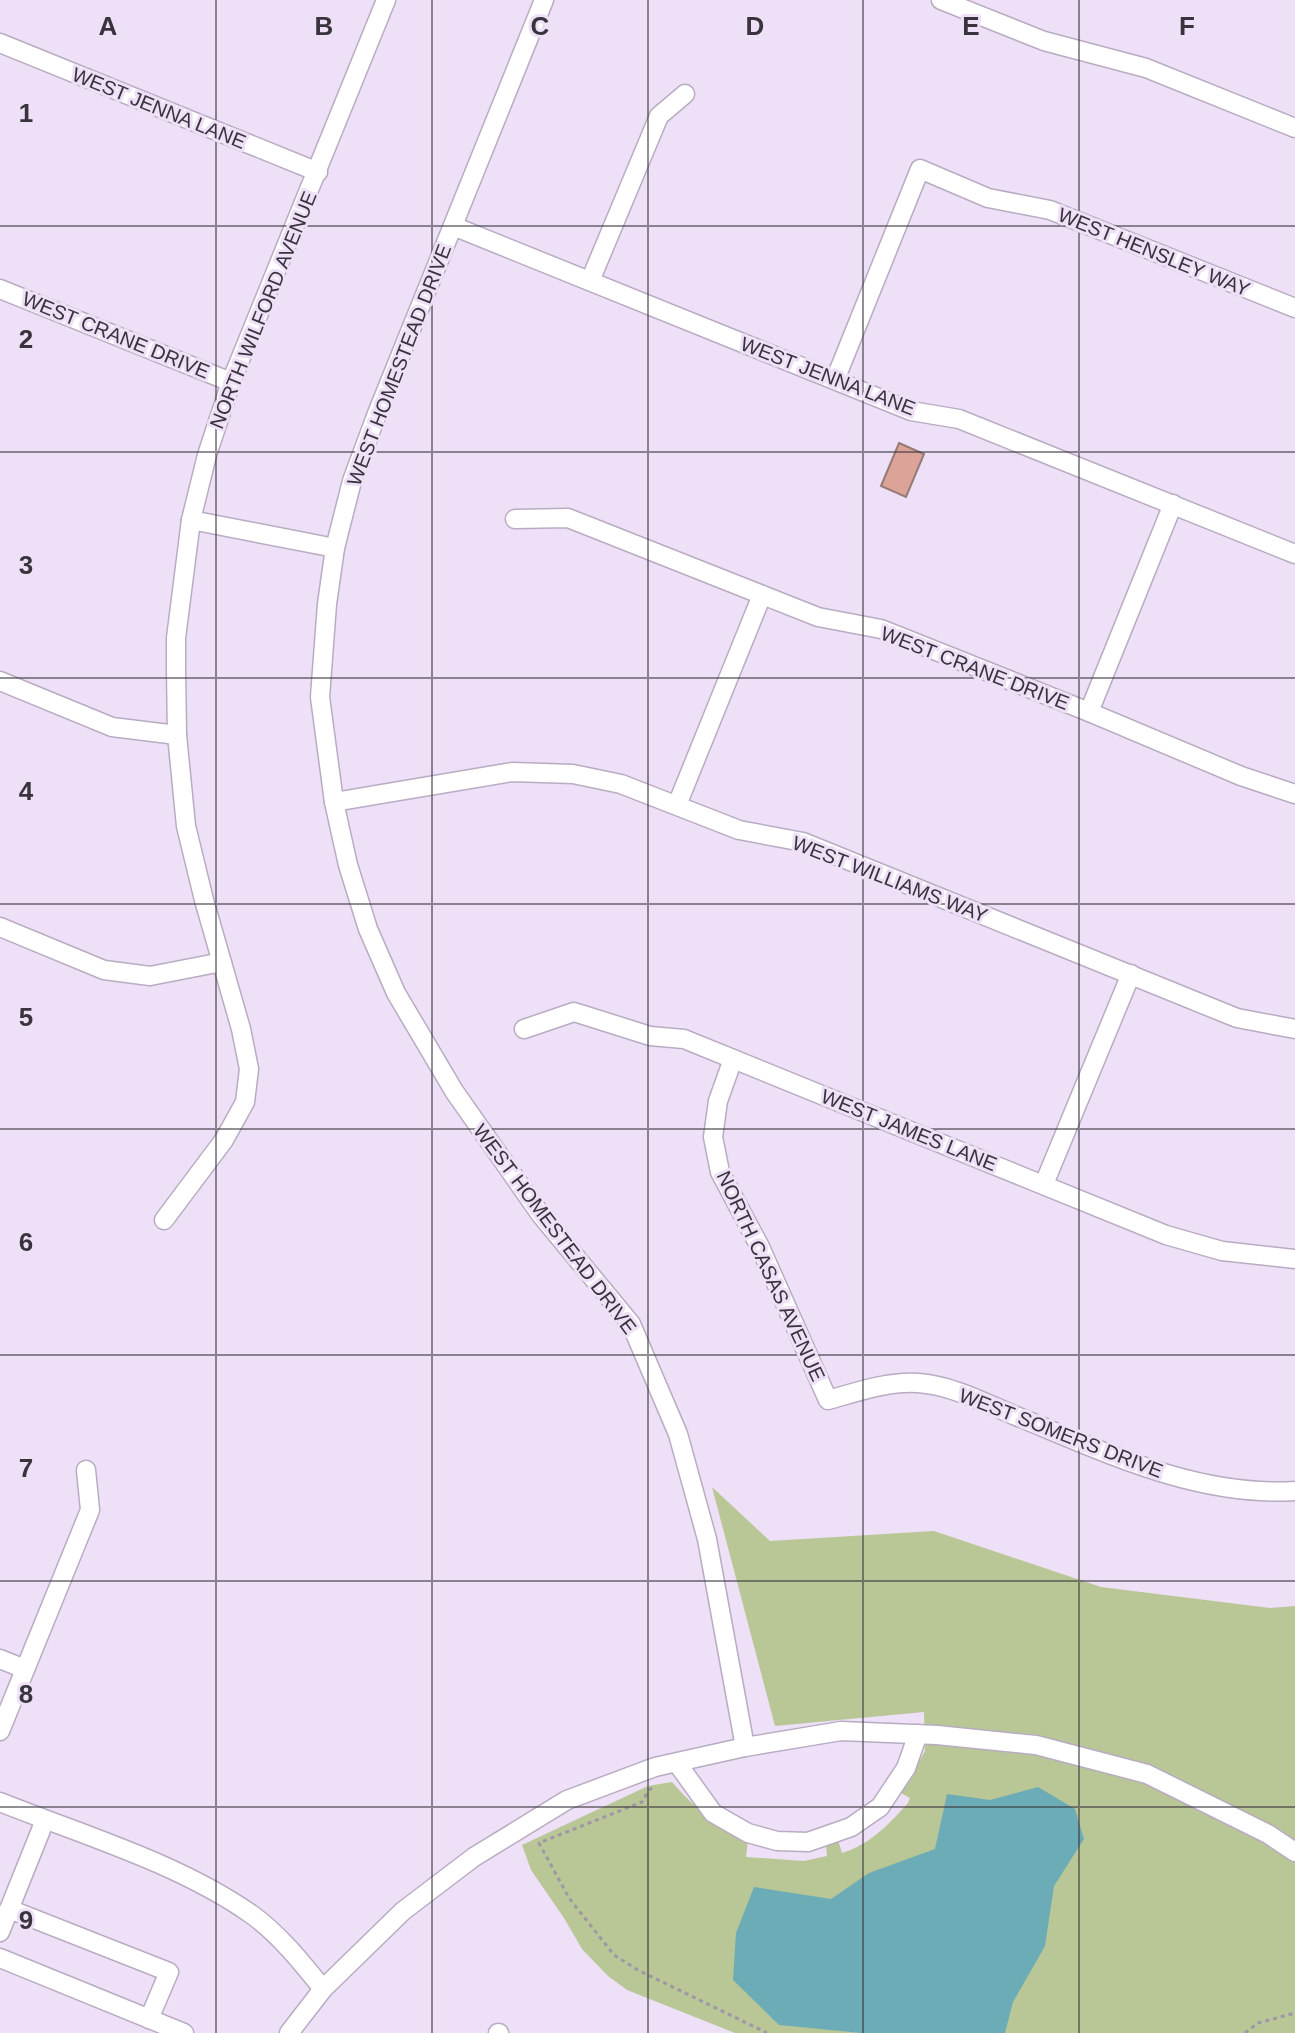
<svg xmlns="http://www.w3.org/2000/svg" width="1295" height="2033" font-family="Arial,sans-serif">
  <rect width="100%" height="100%" fill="#ede0f7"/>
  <!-- green -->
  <path fill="#b9c695" d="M712,1487L770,1541L934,1531L1101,1587L1270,1608L1295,1606V2033H735L627,1990L608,1976L582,1949L564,1918L531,1870L522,1845L648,1786L672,1782C695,1808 716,1827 748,1840L746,1857L804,1861L827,1856L826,1843L838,1840L842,1853C871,1844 889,1824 908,1803L910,1798L901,1793L925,1751L924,1712L775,1726Z"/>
  <!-- water -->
  <path fill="#6bacb6" d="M1038,1787L1075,1809L1084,1839L1054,1886L1045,1946L1013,2002L1005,2033H861L779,2025L733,1980L736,1933L754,1887L831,1899L869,1873L935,1849L947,1794L990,1800Z"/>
  <!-- building -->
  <path fill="#dca499" stroke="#957b76" stroke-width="2" d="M899,443L924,454L906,497L881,486Z"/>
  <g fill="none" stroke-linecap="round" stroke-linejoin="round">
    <!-- minor casing -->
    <g stroke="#b9acc2" stroke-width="21">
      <g id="minor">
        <path d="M544,0L378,411L352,481L335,548L327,604L320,697L334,802L348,865L368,929L396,993L454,1091L541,1215L631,1324L678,1434L707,1539L745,1747"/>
        <path d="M941,0L1044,41L1146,68L1295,128"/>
        <path d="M0,43L318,172"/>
        <path d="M453,226L911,411L959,419L1295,554"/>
        <path d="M590,281L659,116L685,94"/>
        <path d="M0,289L231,382"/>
        <path d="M835,380L920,169L988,198L1050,210L1295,308"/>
        <path d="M515,519L568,518L818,617L881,629L1089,712L1241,776L1295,794"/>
        <path d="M191,520L335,548"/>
        <path d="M0,681L112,727L177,735"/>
        <path d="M1089,712L1173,504"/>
        <path d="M334,802L512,772L573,774L621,784L739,830L803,842L1237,1018L1295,1029"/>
        <path d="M677,805L762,595"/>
        <path d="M0,927L104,970L150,976L222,962"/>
        <path d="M524,1029L574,1012L650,1036L684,1039L1166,1235L1222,1251L1295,1259"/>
        <path d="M733,1059L718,1101L713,1137L720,1172L760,1247L828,1400C857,1392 888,1381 918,1383C951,1385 985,1403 1016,1416C1105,1452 1196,1497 1295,1491"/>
        <path d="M1044,1184L1131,974"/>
        <path d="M164,1220L224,1140L245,1102L249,1069L241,1029L204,900L186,826L177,735L176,670V638L191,520L207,455L231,382L386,0"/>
        <path d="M0,1659L25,1669"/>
        <path d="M0,1731L90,1510L86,1470"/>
        <path d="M677,1763L713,1813L748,1833L777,1841L808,1842L851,1827L880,1807L906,1768L918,1734"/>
        <path d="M0,1802C83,1835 178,1863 251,1914C279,1934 302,1963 323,1989"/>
        <path d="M9,1909L169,1972L149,2019"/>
        <path d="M0,1932L45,1820"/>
        <path d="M0,1958L184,2033"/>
        <path d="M289,2033L323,1989L403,1911L474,1857L567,1800L655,1767L745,1747L841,1731L937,1735L1036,1745L1147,1774L1268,1834L1295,1852"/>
        <path d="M498,2033H499"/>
      </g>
    </g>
    <!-- path -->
    <g stroke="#9f96a7" stroke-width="3" stroke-dasharray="4 4" stroke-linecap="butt">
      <path d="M652,1788L649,1790L642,1802L539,1843L569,1898L614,1955L638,1970L767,2033"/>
      <path d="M1245,2033L1258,2023L1295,2013"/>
    </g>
    <!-- minor -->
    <use href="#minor" stroke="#fff" stroke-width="18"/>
  </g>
  <!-- grid -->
  <path fill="none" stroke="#38333c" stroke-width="2" stroke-opacity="0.55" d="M216,0V2033M432,0V2033M648,0V2033M863,0V2033M1079,0V2033M0,226H1295M0,452H1295M0,678H1295M0,904H1295M0,1129H1295M0,1355H1295M0,1581H1295M0,1807H1295"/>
  <g text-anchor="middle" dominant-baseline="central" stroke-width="6" stroke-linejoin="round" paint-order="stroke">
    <!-- street labels -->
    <g font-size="20" fill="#38333c" stroke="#ede0f7">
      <text transform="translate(159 108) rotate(22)">WEST JENNA LANE</text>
      <text transform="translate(1154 252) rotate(22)">WEST HENSLEY WAY</text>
      <text transform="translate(263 310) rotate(-68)">NORTH WILFORD AVENUE</text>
      <text transform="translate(116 335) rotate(22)">WEST CRANE DRIVE</text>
      <text transform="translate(399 365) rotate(-69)">WEST HOMESTEAD DRIVE</text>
      <text transform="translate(828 376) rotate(21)">WEST JENNA LANE</text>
      <text transform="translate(975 668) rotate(21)">WEST CRANE DRIVE</text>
      <text transform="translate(890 879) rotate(21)">WEST WILLIAMS WAY</text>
      <text transform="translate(909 1130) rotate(22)">WEST JAMES LANE</text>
      <text transform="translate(555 1229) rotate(53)">WEST HOMESTEAD DRIVE</text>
      <text transform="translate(771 1276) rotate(65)">NORTH CASAS AVENUE</text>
      <text transform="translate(1061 1433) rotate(21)">WEST SOMERS DRIVE</text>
    </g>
  </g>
  <g font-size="26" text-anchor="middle" font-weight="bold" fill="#38333c" stroke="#ede0f7" stroke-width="6" stroke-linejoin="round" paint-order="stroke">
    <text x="108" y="35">A</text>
    <text x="324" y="35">B</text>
    <text x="540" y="35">C</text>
    <text x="755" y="35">D</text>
    <text x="971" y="35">E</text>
    <text x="1187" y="35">F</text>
    <text x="26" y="122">1</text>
    <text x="26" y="348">2</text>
    <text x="26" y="574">3</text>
    <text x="26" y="800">4</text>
    <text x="26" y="1026">5</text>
    <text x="26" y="1251">6</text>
    <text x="26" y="1477">7</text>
    <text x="26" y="1703">8</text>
    <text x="26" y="1929">9</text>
  </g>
</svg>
